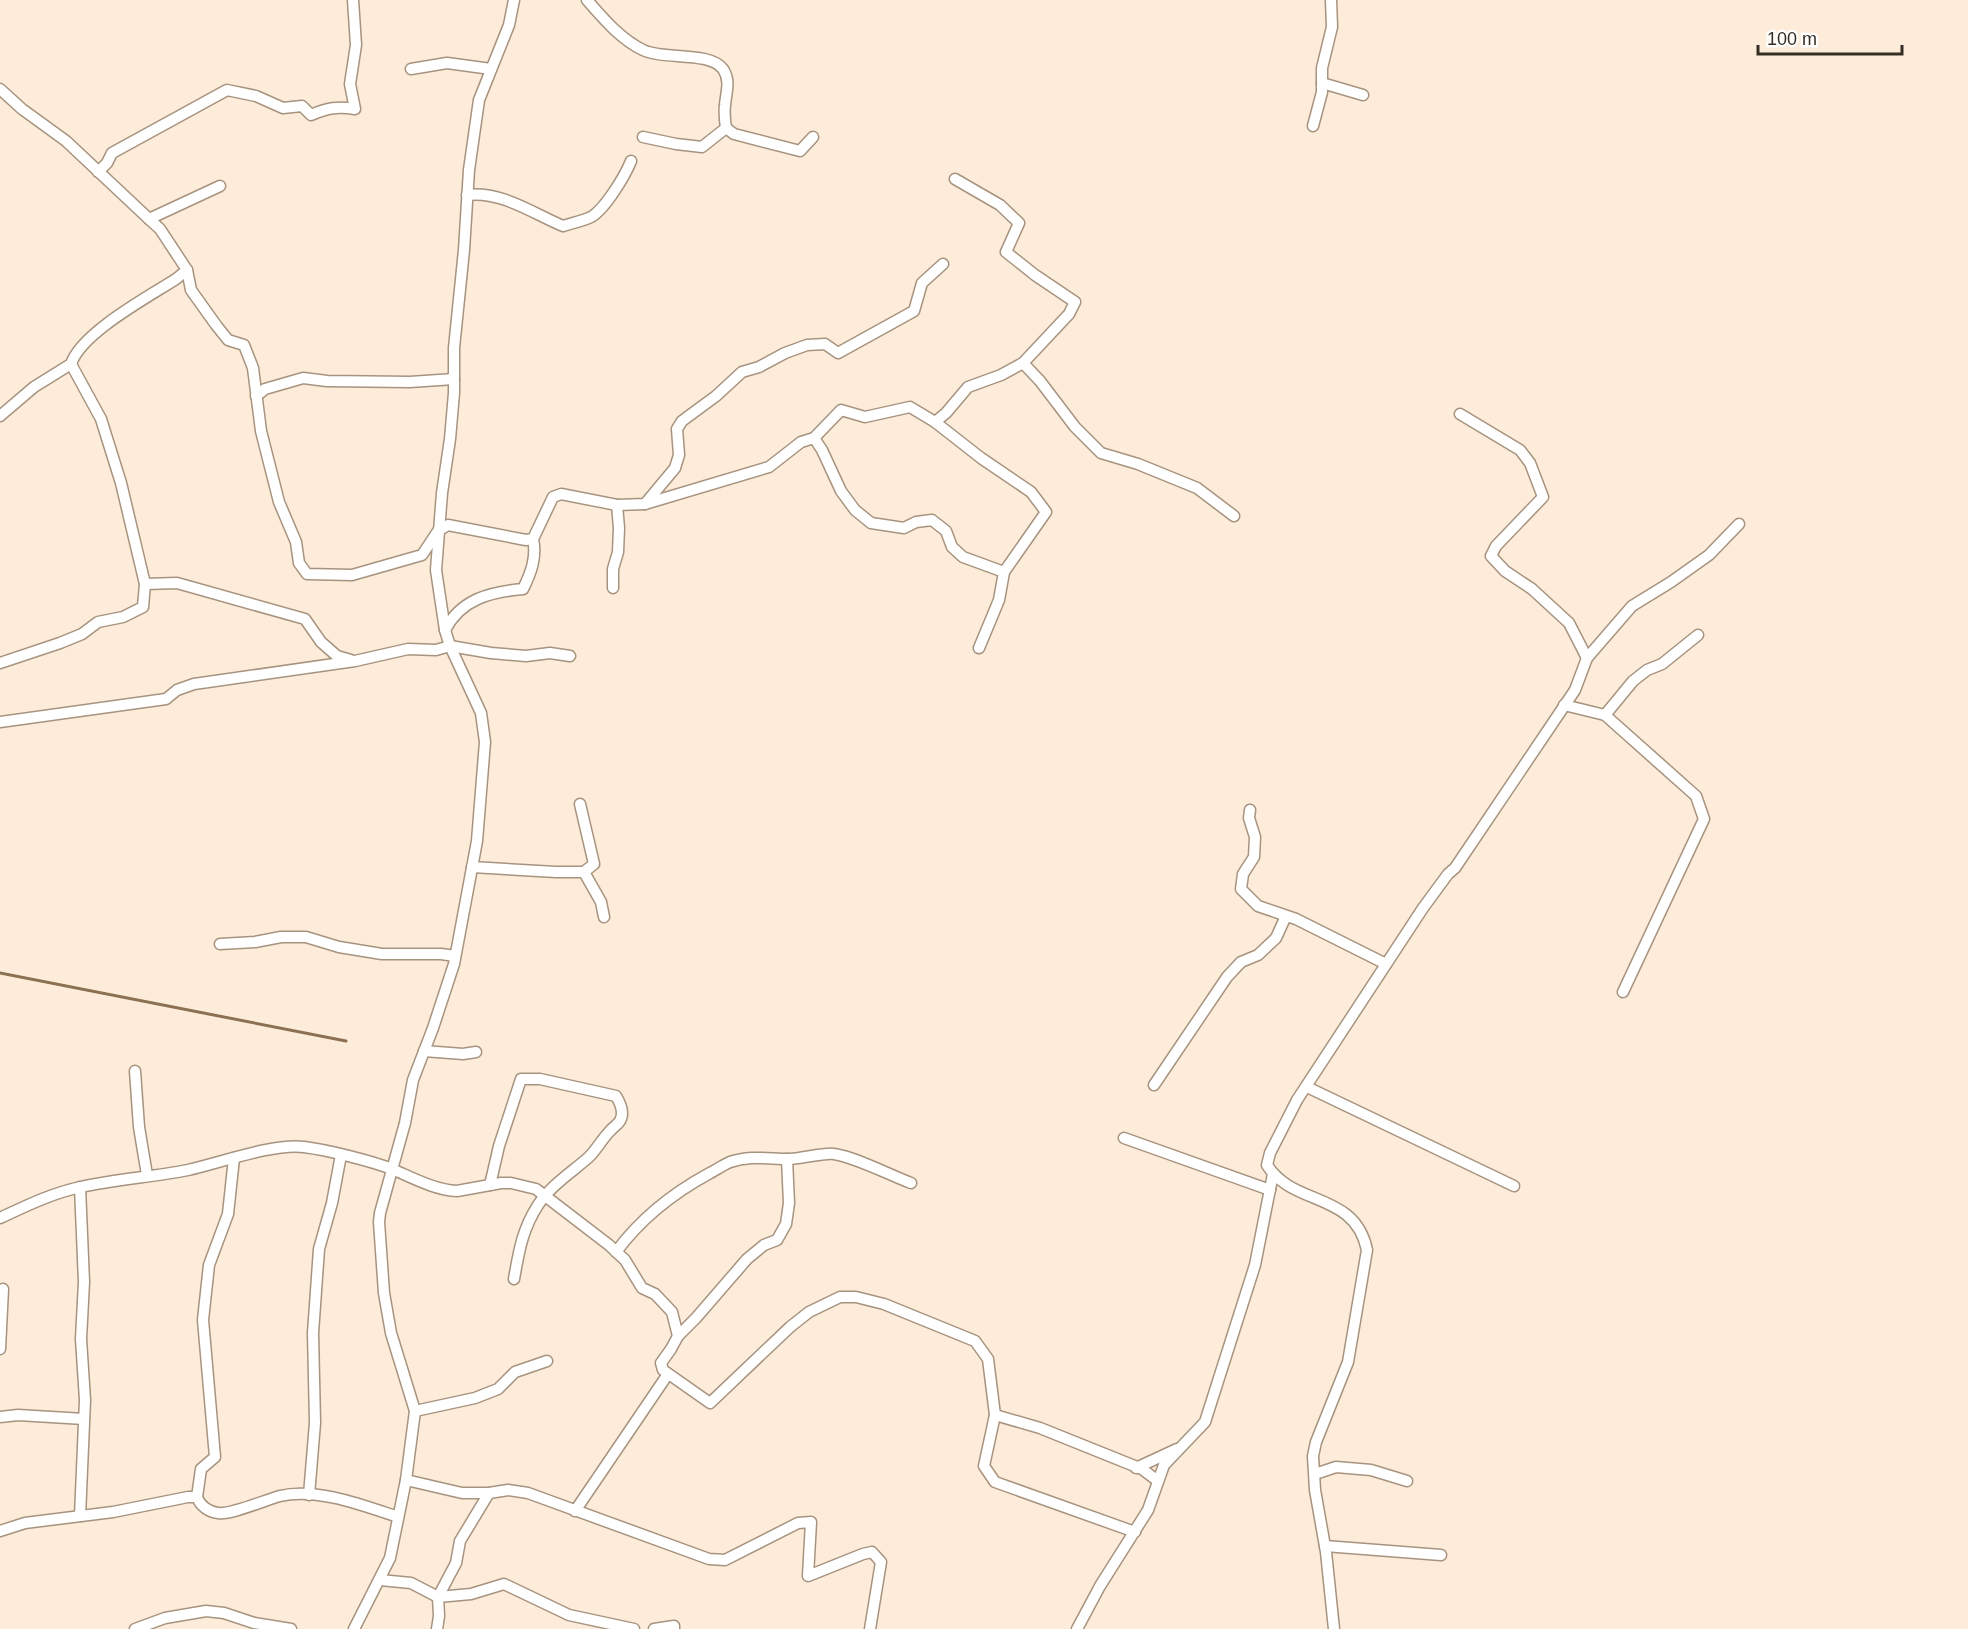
<svg xmlns="http://www.w3.org/2000/svg" width="1968" height="1629" font-family="Arial,sans-serif">
  <rect width="100%" height="100%" fill="#fdecda"/>
  <g fill="none" stroke-linecap="round" stroke-linejoin="round">
    <!-- stream -->
    <path stroke="#8c7052" stroke-width="3" d="M0,973L346,1041"/>
    <!-- minor casing -->
    <g stroke="#a7937e" stroke-width="13">
      <g id="minor">
        <path d="M587,0C603,18 620,39 643,50C664,60 709,51 723,69C731,81 726,92 725,105C724,112 725,121 726,128L702,147L676,144L643,137"/>
        <path d="M1331,0L1332,27L1322,68V83L1363,95"/>
        <path d="M411,69L447,63L491,69"/>
        <path d="M0,89L22,109L66,141L149,219L160,229L187,270L176,279C148,297 81,333 71,364"/>
        <path d="M1313,126L1322,92V83"/>
        <path d="M726,128L734,134L800,151L813,137"/>
        <path d="M98,172L107,163L112,153L227,90L256,96L283,108L302,106L311,115C327,108 338,106 355,109L350,84L356,45L353,0"/>
        <path d="M467,195C502,191 532,213 563,226C572,223 583,221 591,217C605,209 625,176 631,161"/>
        <path d="M149,219L220,186"/>
        <path d="M187,270L191,290L216,325L228,340L244,345L253,368L261,431L279,502L296,542L299,563L307,574L352,575L422,555L438,531L448,525L526,540L533,539L553,497L561,494L617,505L619,528L618,552L613,569V588"/>
        <path d="M1023,363L1040,381L1075,427L1101,453L1138,464L1197,488L1234,516"/>
        <path d="M256,396L265,389L303,378L327,381L410,382L454,379"/>
        <path d="M1460,414L1520,450L1530,463L1543,497L1496,546L1491,556L1505,571L1532,589L1569,623L1587,658"/>
        <path d="M0,416L34,387L71,364L101,419L121,483L145,584L177,583L305,619L321,642L337,656L351,660"/>
        <path d="M935,422L946,413L968,387L1001,375L1023,363L1069,314L1075,302L1035,275L1006,252L1019,223L1000,205L955,179"/>
        <path d="M814,438L841,410L865,417L910,407L935,422L981,458L1031,492L1046,512L1004,572"/>
        <path d="M645,504L675,468L679,455L677,429L682,421L716,396L742,372L759,367L785,353L807,345L825,344L838,353L914,311L922,283L943,264"/>
        <path d="M617,505L645,504L769,467L801,442L814,438L822,450L841,491L855,510L871,523L904,528L916,522L932,520L946,531L952,547L963,557L1004,572L999,600L979,648"/>
        <path d="M445,630C461,599 490,592 523,589C531,573 537,557 533,539"/>
        <path d="M0,663L60,643L82,634L98,622L123,617L143,607L145,584"/>
        <path d="M1564,705L1605,715L1696,796L1704,819L1623,992"/>
        <path d="M1605,715L1633,681L1647,670L1662,664L1698,635"/>
        <path d="M0,722L166,699L177,690L194,684L355,661L408,649L436,650L450,646L491,653L526,656L550,653L570,656"/>
        <path d="M580,804L594,864L584,872"/>
        <path d="M1250,810L1249,818L1255,837L1254,857L1243,874L1241,889L1258,906L1296,919L1386,964"/>
        <path d="M472,867L556,872H584L601,902L604,917"/>
        <path d="M220,944L255,942L281,937H306L339,947L382,954H441L455,956"/>
        <path d="M424,1051L463,1054L476,1052"/>
        <path d="M135,1071L139,1127L147,1175"/>
        <path d="M1154,1085L1227,977L1241,962L1258,955L1276,938L1286,916"/>
        <path d="M1307,1087L1514,1186"/>
        <path d="M1124,1138L1270,1190"/>
        <path d="M490,1185L499,1146L521,1079H540L616,1096C619,1101 622,1106 622,1113C622,1123 615,1125 610,1131C602,1139 597,1149 589,1157C572,1172 551,1185 538,1205C522,1230 519,1251 514,1279"/>
        <path d="M0,1218C26,1206 52,1193 81,1187C116,1179 153,1177 188,1170C219,1163 274,1143 304,1147C328,1150 371,1161 392,1169C413,1178 435,1190 457,1191L501,1183H511L536,1189L609,1245L625,1260L642,1288L655,1294L672,1312L678,1336L671,1349L661,1363L663,1370L710,1403L790,1327L809,1312L840,1297H856L884,1304L975,1341L988,1359L995,1415L984,1466L995,1482L1135,1532"/>
        <path d="M616,1252C641,1218 673,1193 710,1173C716,1170 723,1165 730,1162C750,1155 769,1159 789,1159C800,1159 826,1152 834,1154C858,1158 887,1174 911,1183"/>
        <path d="M678,1336L696,1318L747,1259L764,1245L777,1240L786,1224L789,1203L787,1159"/>
        <path d="M0,1349L3,1289"/>
        <path d="M415,1411L475,1398L498,1389L515,1372L547,1361"/>
        <path d="M995,1415L1040,1428L1142,1469L1158,1481"/>
        <path d="M0,1417L18,1415L84,1419"/>
        <path d="M1136,1468L1177,1449"/>
        <path d="M1315,1474L1336,1467L1371,1470L1407,1481"/>
        <path d="M406,1480L462,1493H489L508,1490L528,1493L709,1559L725,1560L798,1523L811,1522L808,1576L863,1554L872,1552L881,1562L870,1629"/>
        <path d="M309,1495L315,1423L313,1333L319,1249L332,1203L341,1155"/>
        <path d="M197,1497L201,1469L215,1457L203,1320L209,1265L228,1214L234,1158"/>
        <path d="M575,1511L668,1374"/>
        <path d="M80,1516L85,1400L81,1339L84,1282L80,1187"/>
        <path d="M0,1531L25,1523L113,1512L188,1497H197C200,1506 209,1512 218,1513C231,1515 265,1500 280,1496C316,1487 365,1506 398,1517"/>
        <path d="M1325,1546L1441,1555"/>
        <path d="M380,1580L411,1583L438,1597L471,1594L504,1584L569,1615L634,1629"/>
        <path d="M135,1629L165,1618L206,1611L224,1613L254,1623L291,1629"/>
        <path d="M354,1629L390,1558L406,1480L415,1411L391,1333L384,1293L379,1222L380,1213L405,1123L413,1080L433,1028L454,964L477,841L485,742L481,713L450,646L445,630L436,570L442,493L450,439L454,393V348L464,250L469,170L479,100L509,25L514,0"/>
        <path d="M437,1629L439,1616L438,1597L456,1563L460,1541L489,1493"/>
        <path d="M654,1629L674,1626V1629"/>
        <path d="M1077,1629L1100,1586L1148,1510L1164,1465L1205,1422L1255,1265L1273,1174"/>
        <path d="M1334,1629L1326,1552L1315,1490L1313,1456L1316,1442L1348,1362L1367,1250C1355,1191 1293,1207 1267,1165L1270,1153L1297,1100L1423,908L1448,874L1455,868L1575,690L1587,658L1632,606L1671,582L1709,555L1739,524"/>
      </g>
    </g>
    <!-- minor -->
    <use href="#minor" stroke="#fff" stroke-width="10"/>
  </g>
  <!-- scale -->
  <path d="M1758 45v9h144v-9" fill="none" stroke="#362e25" stroke-width="3"/>
  <text x="1767" y="45" font-size="18" fill="#362e25" stroke="#ffffff" stroke-width="4.5" paint-order="stroke">100 m</text>
</svg>
